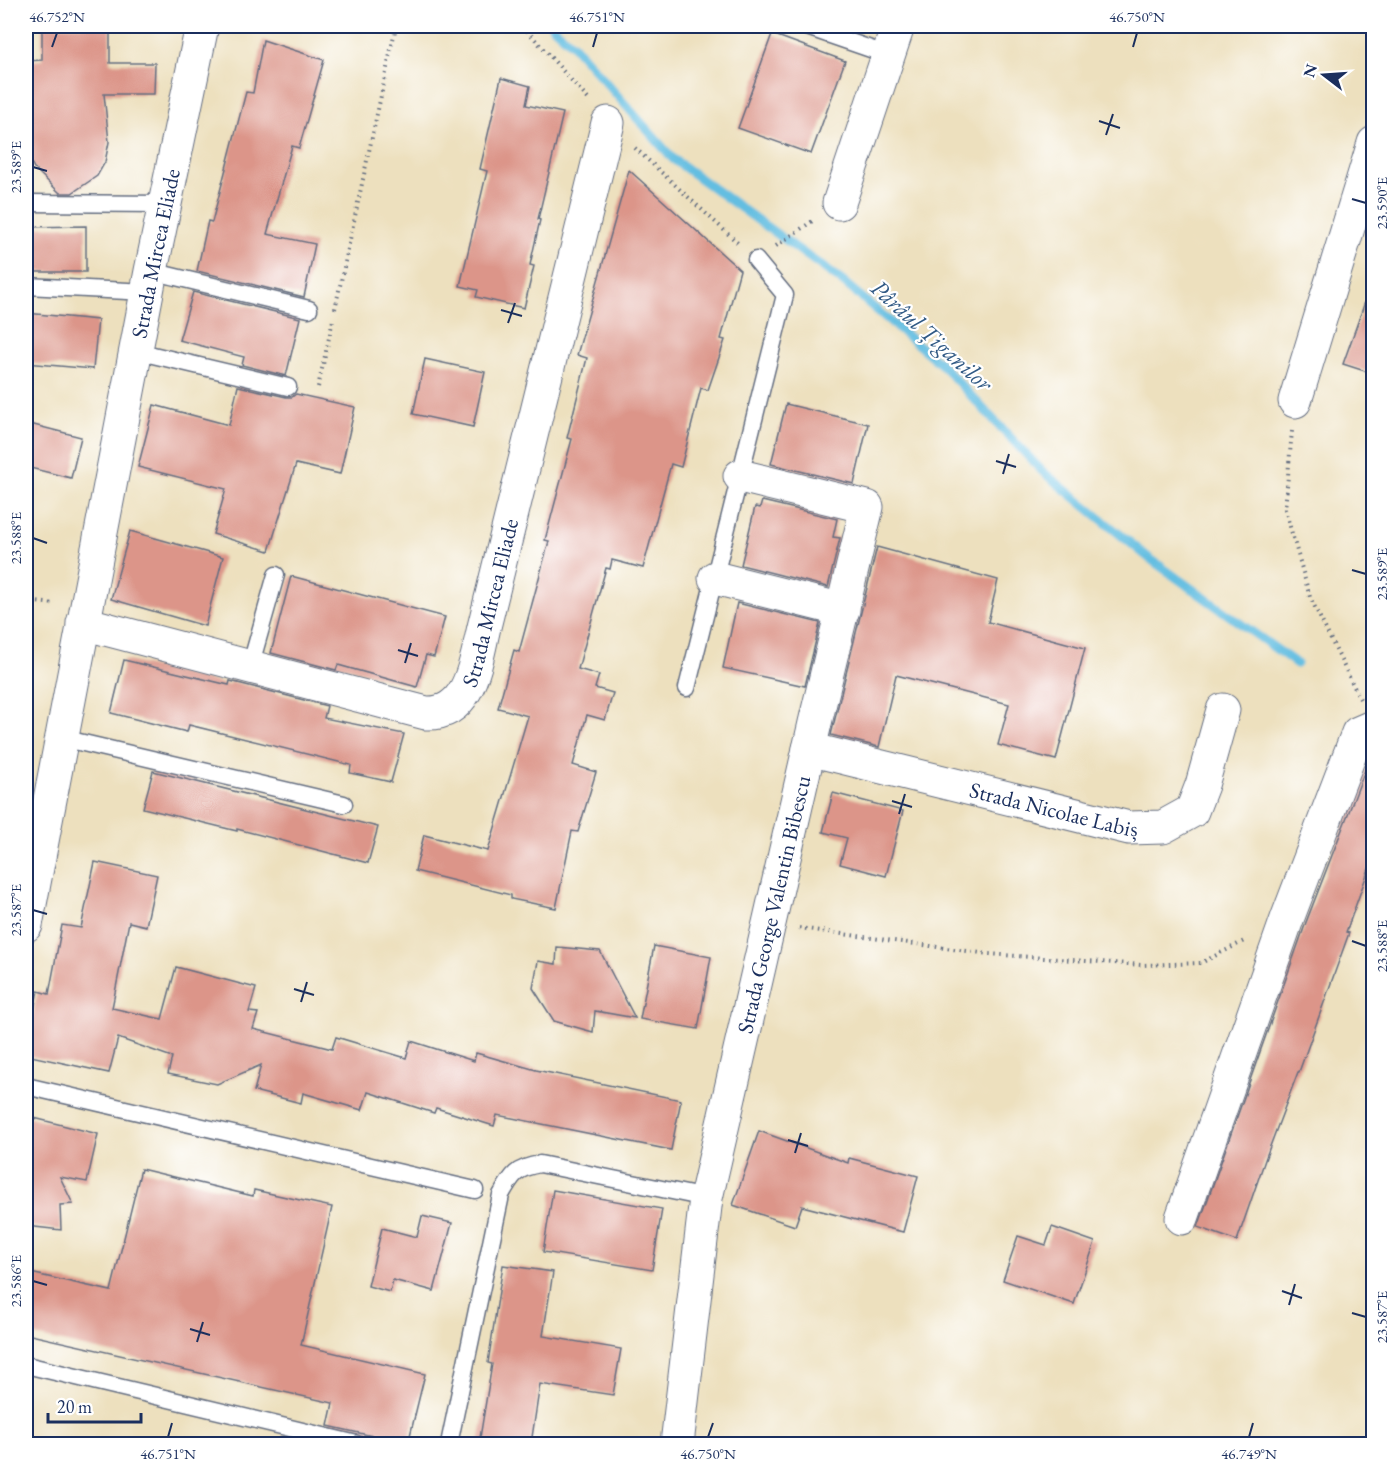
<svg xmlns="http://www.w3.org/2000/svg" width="1399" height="1470" font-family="'EB Garamond',serif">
  <rect width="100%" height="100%" fill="#fff"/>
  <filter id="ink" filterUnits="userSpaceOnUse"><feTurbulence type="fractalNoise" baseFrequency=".0167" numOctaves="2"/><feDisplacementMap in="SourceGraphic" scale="12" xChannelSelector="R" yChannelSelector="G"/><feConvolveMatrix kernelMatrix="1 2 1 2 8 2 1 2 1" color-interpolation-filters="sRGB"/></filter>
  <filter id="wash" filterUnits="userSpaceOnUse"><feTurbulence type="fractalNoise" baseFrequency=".008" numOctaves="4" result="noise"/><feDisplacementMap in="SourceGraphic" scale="24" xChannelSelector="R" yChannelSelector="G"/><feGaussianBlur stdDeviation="1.35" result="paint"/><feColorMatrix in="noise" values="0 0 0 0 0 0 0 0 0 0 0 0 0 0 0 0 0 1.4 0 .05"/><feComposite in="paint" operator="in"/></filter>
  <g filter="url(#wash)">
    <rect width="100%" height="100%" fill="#ede0be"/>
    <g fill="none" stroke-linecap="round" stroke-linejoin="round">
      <!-- stream -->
      <path stroke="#63bee1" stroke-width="9" d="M552,26L573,45L673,159L842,281L941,364L1042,471L1149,558L1297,664"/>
    </g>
    <g id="blocks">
      <!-- building -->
      <g fill="#dc9589">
        <path d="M42,26H110V63H155L154,94H104L109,142L105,162L97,176L72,193H60L34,168L26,153L31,96L26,97V61L42,60Z"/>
        <path d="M772,34L845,61L811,154L738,128Z"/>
        <path d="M263,40L324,60L299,148L292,146L267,234L315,244L304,297L197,271L208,221L212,222L246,92L253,93Z"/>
        <path d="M501,78L530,86L526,105L563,113L538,219L540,220L530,265L534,266L524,308L476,297L478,290L460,286L487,171L480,169Z"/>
        <path d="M629,170L740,270L721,339L725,340L708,390L701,388L681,467L671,464L643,568L612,560L610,569L606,568L578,669L599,675L595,688L613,693L605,720L587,715L573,765L596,772L578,832L572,831L556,908L511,899V895L415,871L424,835L488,851L528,716L498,708L514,650L519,652L549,541L545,540L572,439L567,438L587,358L577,355Z"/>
        <path d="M86,226V272H26V227Z"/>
        <path d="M1370,288L1374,289V374L1343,364Z"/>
        <path d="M193,292L300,318L286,376L242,365L244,357L179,340Z"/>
        <path d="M26,313L98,320L93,369L26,363Z"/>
        <path d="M425,359L485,372L473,427L413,414Z"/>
        <path d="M238,386L286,397H292L296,394L355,407L340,474L296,464L269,551L213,534L226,489L138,467L154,405L229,425Z"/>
        <path d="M786,404L868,424L854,484L771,464Z"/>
        <path d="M26,423L81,437L71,478L26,467Z"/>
        <path d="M762,501L837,519L833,537L840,538L828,587L741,565L755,507L760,508Z"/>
        <path d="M130,531L223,557L205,626L111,599Z"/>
        <path d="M877,547L998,580L988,622L1085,648L1056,760L998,745L1009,704L896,675L879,747L831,735Z"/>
        <path d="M291,576L445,617L434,657L426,655L417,687L338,665L336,670L271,653Z"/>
        <path d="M737,603L820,623L805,686L723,668Z"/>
        <path d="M124,660L229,685L230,681L327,706L324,718L404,734L391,782L350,773L351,765L189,725L187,732L111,713Z"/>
        <path d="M1374,747V855L1346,932L1349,933L1299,1072H1298L1266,1157L1237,1241L1198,1227L1305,925Z"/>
        <path d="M153,771L378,827L368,863L237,829V831L143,808Z"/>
        <path d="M833,793L903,811L886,876L840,864L847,838L823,832Z"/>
        <path d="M95,862L157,875L146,926L129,922L112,1008L162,1019L176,967L256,988L249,1012L258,1013L253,1029L332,1049L336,1037L406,1058L411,1041L474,1061L476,1053L536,1070L681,1100L671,1150L497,1115L494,1126L436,1108L434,1113L368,1092L362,1110L303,1093L301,1103L254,1091L261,1065L217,1084L168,1074L172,1057L118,1038L109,1073L26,1055V1045L38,991L49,994L62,925L81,928Z"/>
        <path d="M654,946L711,957L698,1029L640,1019Z"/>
        <path d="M557,947L600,951L635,1018L595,1011L593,1032L554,1021L533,988L538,961L556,964Z"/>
        <path d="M26,1116L98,1134L87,1182L60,1177L73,1204L60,1205L61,1230L26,1226Z"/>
        <path d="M759,1131L848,1163L849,1158L918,1176L903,1232L802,1206L795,1226L733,1205Z"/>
        <path d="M141,1169L253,1196L254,1190L332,1207L301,1345L425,1374L408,1444L328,1426L333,1403L26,1334V1272L111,1291Z"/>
        <path d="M553,1190L662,1209L652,1270L543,1252Z"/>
        <path d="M422,1216L452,1223L434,1291L393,1280L390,1292L368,1286L382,1228L417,1237Z"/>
        <path d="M1052,1227L1095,1242L1074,1304L1003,1280L1018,1236L1046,1245Z"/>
        <path d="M503,1265L553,1272L543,1336L621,1349L613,1395L540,1384L531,1444H479L492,1364L488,1363Z"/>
      </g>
    </g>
  </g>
  <g filter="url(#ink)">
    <use href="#blocks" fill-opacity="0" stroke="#646d80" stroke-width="1.5"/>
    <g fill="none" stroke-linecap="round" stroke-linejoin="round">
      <!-- lane casing -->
      <g stroke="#646d80" stroke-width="19">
        <g id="lane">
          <path d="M804,26L888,55"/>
          <path d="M26,203L165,204"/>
          <path d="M151,271L309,309"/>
          <path d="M26,286L148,292"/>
          <path d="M136,351L288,387"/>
          <path d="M250,667L276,575"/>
          <path d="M687,688L785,295L756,260"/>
          <path d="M62,738L344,804"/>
          <path d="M26,1086L475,1190"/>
          <path d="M26,1365L357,1444"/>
          <path d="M449,1444L501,1195C512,1175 516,1168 540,1164L706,1198"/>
        </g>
      </g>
      <!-- street casing -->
      <g stroke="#646d80" stroke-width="35">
        <g id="street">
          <path d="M839,203L898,26"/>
          <path d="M1295,401L1374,143"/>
          <path d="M715,578L843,610"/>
          <path id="s1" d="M83,623L426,713C472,715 476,658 485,623L608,123"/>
          <path id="s2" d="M809,749L1129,828L1163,827L1192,811L1202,785L1223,710"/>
          <path id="s3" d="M26,925L151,271L202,26"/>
          <path d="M1182,1218L1287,919L1358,733L1374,726"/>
          <path id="s4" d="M677,1444L706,1198L815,723L867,507L740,476"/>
        </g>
      </g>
      <!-- path -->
      <g stroke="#646d80" stroke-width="4" stroke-dasharray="1.5 4.5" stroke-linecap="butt">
        <path d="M523,26L588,99"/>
        <path d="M635,148L739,244"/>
        <path d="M776,246L814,220"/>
        <path d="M335,309L396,26"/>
        <path d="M318,387L333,320"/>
        <path d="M1292,431L1285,509L1310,597L1360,699"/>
        <path d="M26,601L55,604"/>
        <path d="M799,928L989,954L1142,965L1201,963L1246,940"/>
      </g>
      <!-- lane -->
      <use href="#lane" stroke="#fff" stroke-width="16"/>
      <!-- street -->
      <use href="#street" stroke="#fff" stroke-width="33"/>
    </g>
  </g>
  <!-- ticks -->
  <path fill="none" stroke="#1b2f5e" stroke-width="2" d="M52,47L57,33M593,47L597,33M1133,47L1137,33M1099,121L1120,128M1106,135L1113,114M33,167L47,171M1352,199L1366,203M501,310L522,316M508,323L515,303M996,461L1016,467M1003,474L1009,454M33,538L47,543M1352,570L1366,574M398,650L418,656M405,663L411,643M892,801L912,807M899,814L905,794M33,910L47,914M1352,941L1366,946M294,989L314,995M301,1002L307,982M788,1140L808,1146M795,1153L801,1133M33,1281L47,1285M1282,1291L1302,1298M1289,1305L1295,1284M1352,1313L1366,1317M190,1329L210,1335M197,1342L203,1322M168,1437L172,1423M708,1437L713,1423M1249,1437L1253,1423"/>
  <g text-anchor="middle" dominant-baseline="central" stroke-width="4.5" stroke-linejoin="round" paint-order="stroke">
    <!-- street labels -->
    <g font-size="22" fill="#1b2f5e" stroke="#fff">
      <text stroke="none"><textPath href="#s3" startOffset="684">Strada Mircea Eliade</textPath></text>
      <text stroke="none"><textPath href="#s1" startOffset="494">Strada Mircea Eliade</textPath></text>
      <text stroke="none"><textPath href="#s2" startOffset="252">Strada Nicolae Labiș</textPath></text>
      <text stroke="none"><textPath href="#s4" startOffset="549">Strada George Valentin Bibescu</textPath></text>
    </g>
    <!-- water labels -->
    <g font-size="24" font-style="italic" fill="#315a85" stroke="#fff">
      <text transform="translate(932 335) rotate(42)">Pârâul Țiganilor</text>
    </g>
  </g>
  <!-- margin -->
  <rect width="1399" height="1470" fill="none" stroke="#fff" stroke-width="66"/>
  <!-- north arrow -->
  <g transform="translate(1324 75) rotate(287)" stroke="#ffffff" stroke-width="4.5" paint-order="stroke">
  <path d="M0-4.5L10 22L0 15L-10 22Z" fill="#1b2f5e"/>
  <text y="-9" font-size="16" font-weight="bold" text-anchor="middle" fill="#1b2f5e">N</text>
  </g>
  <!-- scale -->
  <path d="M48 1413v9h93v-9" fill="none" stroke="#1b2f5e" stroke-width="3"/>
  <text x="57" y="1413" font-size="18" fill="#1b2f5e" stroke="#ffffff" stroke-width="4.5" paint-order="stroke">20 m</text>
  <rect x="33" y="33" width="1333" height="1404" fill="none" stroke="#1b2f5e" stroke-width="2"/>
  <g font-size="15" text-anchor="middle" fill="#1b2f5e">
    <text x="57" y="22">46.752°N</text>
    <text x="597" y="22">46.751°N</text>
    <text x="1137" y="22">46.750°N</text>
    <text transform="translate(16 167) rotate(-90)" y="5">23.589°E</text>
    <text transform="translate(1382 203) rotate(-90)" y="5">23.590°E</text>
    <text transform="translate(16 538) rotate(-90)" y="5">23.588°E</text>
    <text transform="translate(1382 574) rotate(-90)" y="5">23.589°E</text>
    <text transform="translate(16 910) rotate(-90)" y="5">23.587°E</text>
    <text transform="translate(1382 946) rotate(-90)" y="5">23.588°E</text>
    <text transform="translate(16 1281) rotate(-90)" y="5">23.586°E</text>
    <text transform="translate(1382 1317) rotate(-90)" y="5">23.587°E</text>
    <text x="168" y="1459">46.751°N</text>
    <text x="708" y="1459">46.750°N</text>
    <text x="1249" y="1459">46.749°N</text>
  </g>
</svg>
